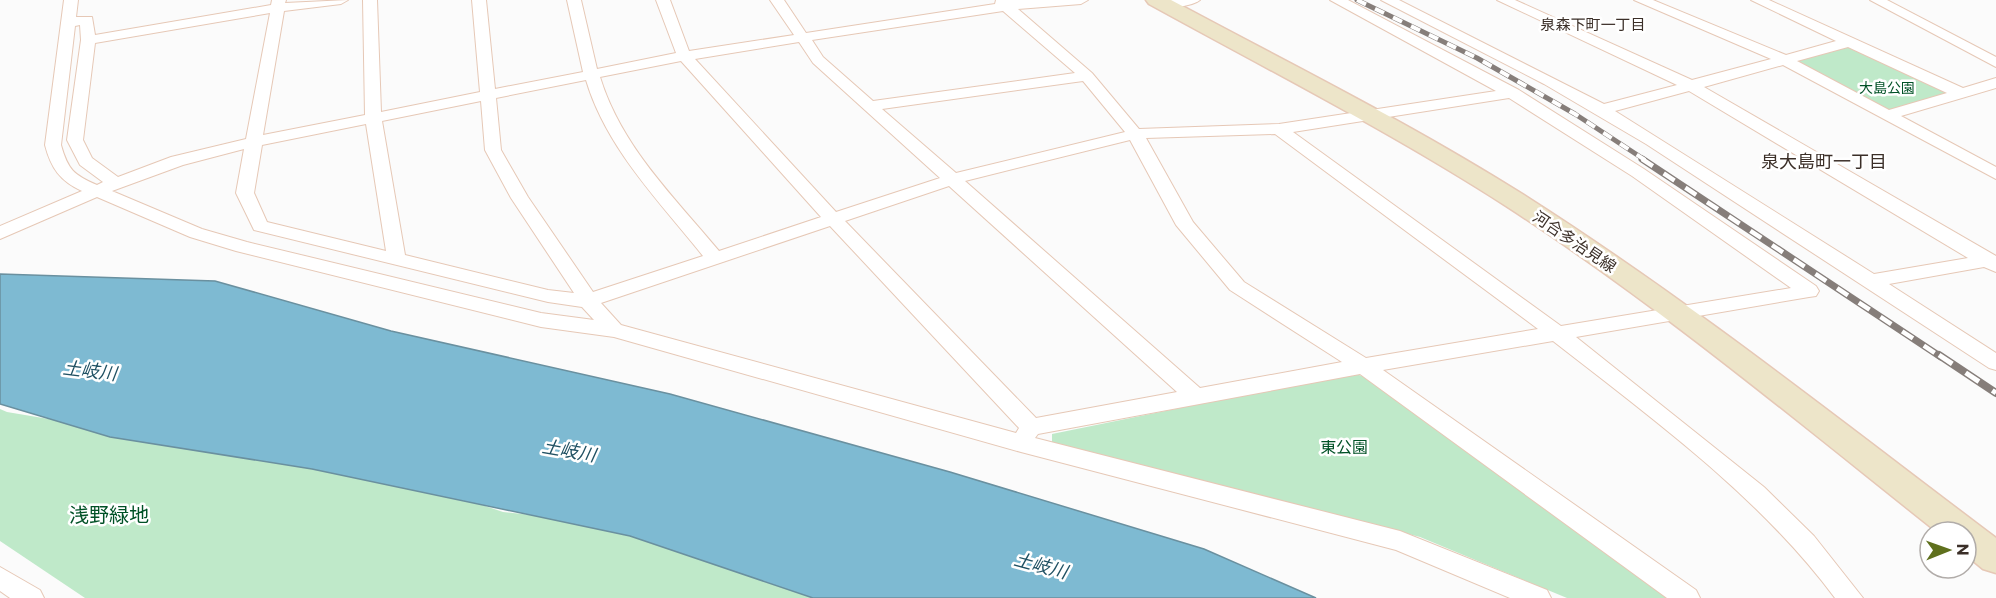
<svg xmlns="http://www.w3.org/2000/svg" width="1996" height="598" font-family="Commissioner,'Noto Sans JP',sans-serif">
  <rect width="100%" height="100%" fill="#fbfbfb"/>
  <!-- green -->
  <g fill="#bfe9c9">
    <path d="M1851,46L1945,89L1947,93L1890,110L1882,109L1796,61Z"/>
    <path d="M1352,373L1366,377L1672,598H1567L1420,537L1052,442V434Z"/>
    <path d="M0,409L7,412L252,453L354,462L503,512L638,526L867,598H85L0,541Z"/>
  </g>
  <!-- water -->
  <path fill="#7ebad2" stroke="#6a909f" stroke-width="1.5" d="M0,274L215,281L391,331L670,394L950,472L1204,549L1316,598H813L630,536L312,469L110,437L0,404Z"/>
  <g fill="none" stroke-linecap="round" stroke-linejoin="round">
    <!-- minor casing -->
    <g stroke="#e6c8b6" stroke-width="2">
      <g id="minor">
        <path d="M64,0H78L76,17H92L95,35L271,5L272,0H286L285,3L348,0L341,4L284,11L263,135L365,115L363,0H377L381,112L480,92L472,0H486L495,89L583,72L567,0H581L597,69L676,53L656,0H670L689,51L794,35L770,0H784L806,33L995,4L996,0H1088L1081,4L1018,9L1092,73L1139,129L1279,124L1496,91L1330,0H1348L1519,90L1644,169L1816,286L1819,291L1816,296L1809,297L1576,337L1764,487L1814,536L1863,598H1835C1759,496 1653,419 1553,341L1383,370L1696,590L1700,598H1667L1360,374L1038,434L1035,438L1400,531L1547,590L1551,598H1510L1396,550L1021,452L614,337L541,327L236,251L190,237L97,197L0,239V226L82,191C60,181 51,168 45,145ZM1003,11L1075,73L873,101L823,57L812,40ZM270,13L246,139L171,157L118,177L92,158L83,140L95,43ZM80,25L81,40L67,140L80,165L103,182L97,185C74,175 68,170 61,145L75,26ZM799,42L813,63L940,178L836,212L695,59ZM681,61L821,217L719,251C674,197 621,146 600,77ZM586,80C606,148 660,202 703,256L593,292L528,197L501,150L496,98ZM1083,81L1125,132L956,173L882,109ZM1509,98L1632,176L1791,288L1561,326L1293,132ZM481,101L485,150L511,198L574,293L548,290L405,255L382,121ZM366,124L386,251L267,222L254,193L262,145ZM1275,134L1538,329L1366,358L1244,282L1193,222L1146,138ZM1130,140L1176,225L1230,290L1342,362L1200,388L965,181ZM244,149L236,193L254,230L548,302L582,307L594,320L541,313L247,242L202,229L112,191L183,165ZM949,186L1177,392L1036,418L845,221ZM830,226L1019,428L1016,433L621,325L601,303Z"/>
        <path d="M1156,0H1200C1192,7 1162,10 1154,3Z"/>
        <path d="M1381,0H1399L1604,104L1677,85L1497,0H1515L1692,80L1771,59L1634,0H1653L1786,55L1836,41L1751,0H1769L1963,88L1996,78V88L1901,116L1996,167V179L1783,65L1704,87L1996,256V272L1984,267L1889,284L1996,353V370L1989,368L1646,144L1544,84ZM1848,47L1947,93L1889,110L1797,61ZM1689,91L1968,258L1874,274L1615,111Z"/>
        <path d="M1870,0H1887L1996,57V67Z"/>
        <path d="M0,567L40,590L44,598H10L0,591Z"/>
      </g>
    </g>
    <!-- secondary casing -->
    <g stroke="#e6c8b6" stroke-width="3">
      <path id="secondary" d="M1146,0H1171C1290,64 1412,124 1527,197C1690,301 1842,422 1996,538V573L1983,569L1966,555V532H1937C1796,420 1657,304 1506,206C1391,132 1269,70 1149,4Z"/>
    </g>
    <!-- minor -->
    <use href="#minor" fill="#fff" fill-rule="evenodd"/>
    <!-- secondary -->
    <use href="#secondary" fill="#ede5c9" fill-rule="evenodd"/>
    <!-- rail-far2 casing -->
    <g stroke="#867e7a" stroke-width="5">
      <path id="rail-far2" d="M1357,0L1477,58L1575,114L1645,160"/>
    </g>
    <!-- rail-far1 casing -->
    <g stroke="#867e7a" stroke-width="7">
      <path id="rail-far1" d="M1642,159L1941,357"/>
    </g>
    <!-- rail casing -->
    <g stroke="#867e7a" stroke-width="8">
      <path id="rail" d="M1939,355L1996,393"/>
    </g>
    <!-- rail-far2 -->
    <use href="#rail-far2" stroke="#fff" stroke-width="4" stroke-dasharray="10" stroke-linecap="butt"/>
    <!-- rail-far1 -->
    <use href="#rail-far1" stroke="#fff" stroke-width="4.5" stroke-dasharray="13" stroke-linecap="butt"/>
    <!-- rail -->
    <use href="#rail" stroke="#fff" stroke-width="5" stroke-dasharray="16" stroke-linecap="butt"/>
  </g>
  <g text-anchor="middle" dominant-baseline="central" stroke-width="5" stroke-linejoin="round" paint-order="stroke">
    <!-- far-park labels -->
    <g font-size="14" fill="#005126" stroke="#fff">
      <text x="1887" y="87">大島公園</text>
    </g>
    <!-- far-neighbourhood labels -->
    <g font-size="15" fill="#3b2f28" stroke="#fff">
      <text x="1593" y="24">泉森下町一丁目</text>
    </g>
    <!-- street labels -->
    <g font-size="16" fill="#3b2f28" stroke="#fff">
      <text transform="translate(1575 241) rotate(34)">河合多治見線</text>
    </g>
    <!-- park labels -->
    <g font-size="16" fill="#005126" stroke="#fff">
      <text x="1344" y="446">東公園</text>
    </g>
    <!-- neighbourhood labels -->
    <g font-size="18" fill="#3b2f28" stroke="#fff">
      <text x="1824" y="161">泉大島町一丁目</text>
    </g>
    <!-- water labels -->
    <g font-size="18" font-style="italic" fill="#205163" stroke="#fff">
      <text transform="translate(90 370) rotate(7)">土岐川</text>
      <text transform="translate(569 450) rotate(10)">土岐川</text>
      <text transform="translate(1041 565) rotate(15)">土岐川</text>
    </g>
    <!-- near-park labels -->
    <g font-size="20" fill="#005126" stroke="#fff">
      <text x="109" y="514">浅野緑地</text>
    </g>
  </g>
  <!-- north arrow -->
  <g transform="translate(1948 550) rotate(89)"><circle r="28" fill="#ffffff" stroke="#b1aca9" stroke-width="1.5"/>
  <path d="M0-4.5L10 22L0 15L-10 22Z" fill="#5f701d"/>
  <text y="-9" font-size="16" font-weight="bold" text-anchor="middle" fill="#3b2f28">N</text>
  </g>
</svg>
